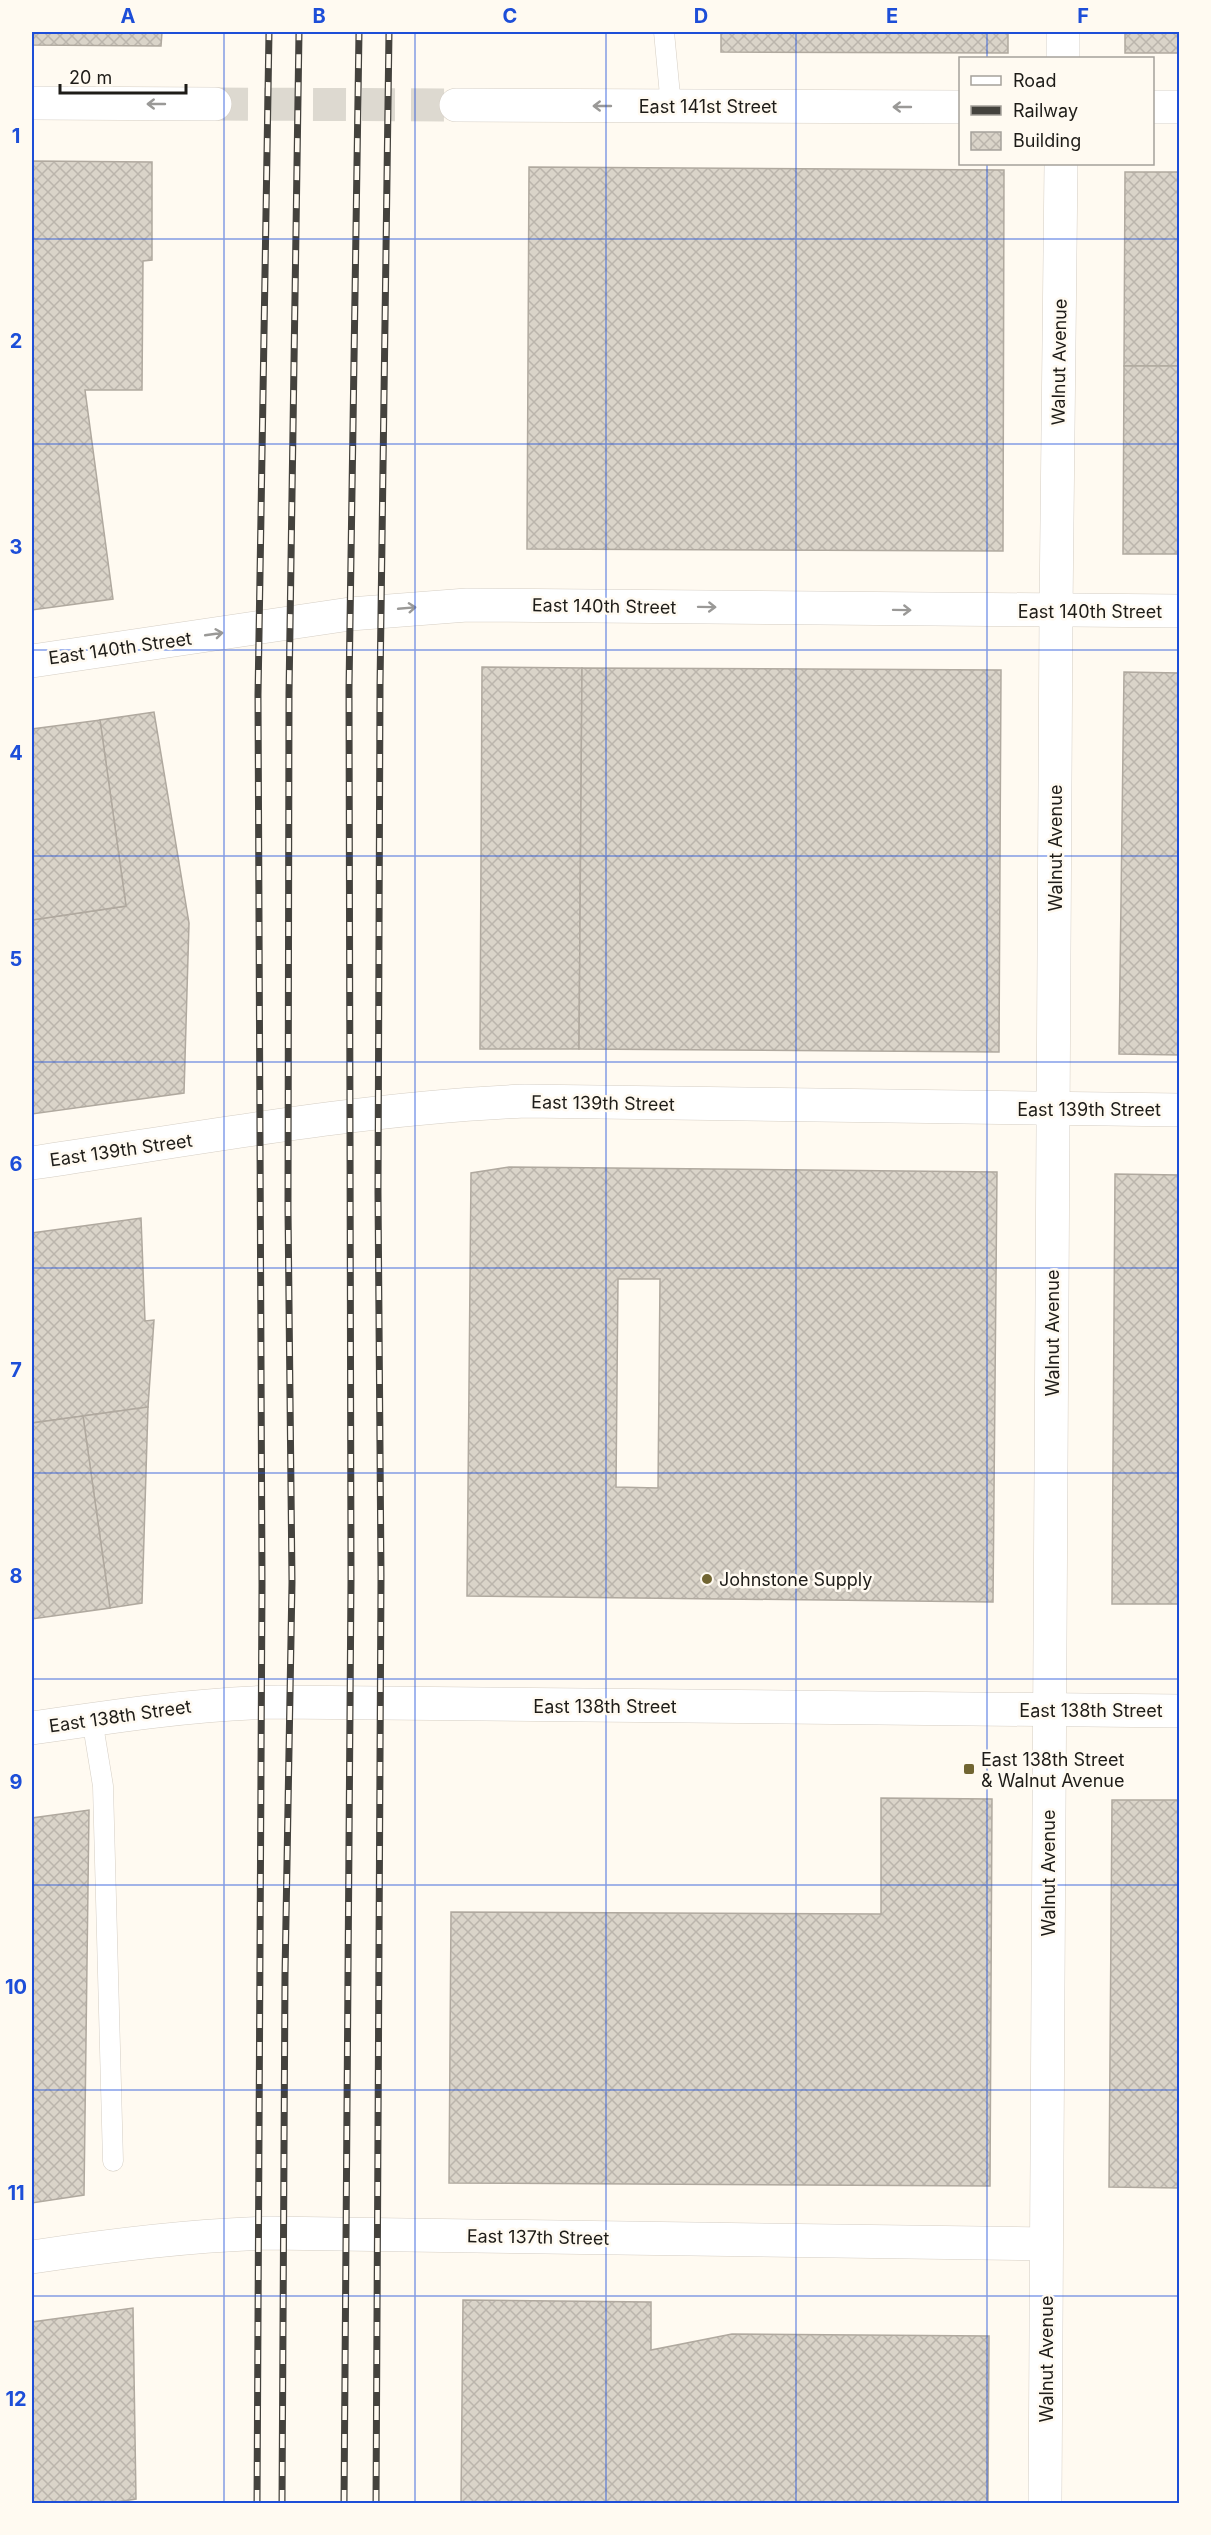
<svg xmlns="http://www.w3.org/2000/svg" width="1211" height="2535" font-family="Inter,sans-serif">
  <defs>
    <pattern id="building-cross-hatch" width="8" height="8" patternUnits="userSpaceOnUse" patternTransform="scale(1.5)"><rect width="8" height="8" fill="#dad4c9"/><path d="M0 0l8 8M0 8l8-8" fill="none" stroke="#bbb5ac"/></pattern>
  </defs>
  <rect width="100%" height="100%" fill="#fffaf1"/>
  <!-- building -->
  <g fill="url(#building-cross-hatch)" stroke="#b0a99f" stroke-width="1.5" fill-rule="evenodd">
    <path d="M32,32H162L161,46L32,45Z"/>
    <path d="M721,32H1008V53L721,52Z"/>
    <rect x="1125" y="32" width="55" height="21"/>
    <path d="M32,161L152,162V260L143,261L142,390H85L113,599L32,610Z"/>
    <path d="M529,167L1004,170L1003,551L527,549Z"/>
    <path d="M1125,172H1180V366H1124Z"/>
    <path d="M1124,366H1180V554H1123Z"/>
    <path d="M482,667L582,668L579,1049H480Z"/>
    <path d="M582,668L1001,670L999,1052L579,1049Z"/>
    <path d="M1124,672L1180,673V1055L1119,1054Z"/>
    <path d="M154,712L189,923L184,1093L32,1114V920L126,906L100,720Z"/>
    <path d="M100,720L126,906L32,920V729Z"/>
    <path d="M509,1167L997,1172L993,1602L467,1596L471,1173ZM618,1279H660L658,1488L616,1487Z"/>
    <path d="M1115,1174L1180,1175V1604H1112Z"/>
    <path d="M141,1218L145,1321L154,1320L148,1407L32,1423V1233Z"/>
    <path d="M148,1407L142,1603L110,1608L83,1416Z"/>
    <path d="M83,1416L110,1608L32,1619V1423Z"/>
    <path d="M881,1798L992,1799L990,2186L449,2183L451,1912L881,1914Z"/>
    <path d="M1112,1800H1180V2188L1109,2187Z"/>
    <path d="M89,1810L84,2195L32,2203V1818Z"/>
    <path d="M463,2300L651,2302V2350L732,2334L989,2336L988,2504H461Z"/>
    <path d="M133,2308L136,2499L103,2504H32V2322Z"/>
  </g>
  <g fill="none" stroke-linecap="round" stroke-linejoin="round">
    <!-- street-tunnel -->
    <path stroke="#ddd9d0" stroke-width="33" stroke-dasharray="33 16" stroke-linecap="butt" d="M215,104L456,105"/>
    <!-- lane casing -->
    <g stroke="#d5cec4" stroke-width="21">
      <g id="lane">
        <path d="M664,32L671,106"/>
        <path d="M92,1719L103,1786L113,2161"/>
      </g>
    </g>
    <!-- street casing -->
    <g stroke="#d5cec4" stroke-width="34">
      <g id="street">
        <path d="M1063,58V32"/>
        <path d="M32,103L215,104"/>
        <path d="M456,105L960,107"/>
        <path d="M1152,107H1180"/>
        <path d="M32,661L350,614L467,605L1180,611"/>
        <path d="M32,1163C195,1139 360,1108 525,1101L1180,1110"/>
        <path d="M32,2257C111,2245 190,2235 270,2233L1046,2244"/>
        <path d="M1045,2504L1056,611L1061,164"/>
      </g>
    </g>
    <!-- secondary casing -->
    <g stroke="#d5cec4" stroke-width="34">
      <path id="secondary" d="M32,1728C114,1716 195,1704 278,1702L1180,1711"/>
    </g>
    <!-- lane -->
    <use href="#lane" stroke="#fff" stroke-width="20"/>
    <!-- street -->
    <use href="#street" stroke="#fff" stroke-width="33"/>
    <!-- secondary -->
    <use href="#secondary" stroke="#fff" stroke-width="33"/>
    <!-- rail casing -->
    <g stroke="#44423d" stroke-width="7">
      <g id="rail">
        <path d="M257,2504L262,1584L258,695L269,32"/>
        <path d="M282,2504L285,1975L292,1582L288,1209L289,693L299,32"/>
        <path d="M344,2504L351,1579L349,688L359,32"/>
        <path d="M376,2504L381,1576L378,1192L380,686L389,32"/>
      </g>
    </g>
    <!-- rail -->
    <use href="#rail" stroke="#fffaf1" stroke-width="4.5" stroke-dasharray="14" stroke-linecap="butt"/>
  </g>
  <!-- one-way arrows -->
  <defs><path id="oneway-shaft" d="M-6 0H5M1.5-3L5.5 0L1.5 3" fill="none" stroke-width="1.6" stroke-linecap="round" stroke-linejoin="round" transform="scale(1.5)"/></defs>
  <g stroke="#9a9997">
    <use href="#oneway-shaft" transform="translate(156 104) rotate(-180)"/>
    <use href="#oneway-shaft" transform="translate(602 106) rotate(-180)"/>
    <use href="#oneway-shaft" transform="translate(902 107) rotate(-180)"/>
    <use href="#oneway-shaft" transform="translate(707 607) rotate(1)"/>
    <use href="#oneway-shaft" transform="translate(407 608) rotate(-5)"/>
    <use href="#oneway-shaft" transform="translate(902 610) rotate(1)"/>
    <use href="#oneway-shaft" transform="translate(214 634) rotate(-8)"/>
  </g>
  <!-- grid -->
  <path fill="none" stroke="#1d4ed8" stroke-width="1.5" stroke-opacity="0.55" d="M224,32V2504M415,32V2504M606,32V2504M796,32V2504M987,32V58M987,164V2504M32,239H1180M32,444H1180M32,650H1180M32,856H1180M32,1062H1180M32,1268H1180M32,1473H1180M32,1679H1180M32,1885H1180M32,2090H1180M32,2296H1180"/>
  <!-- markers -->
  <g fill="#716532" stroke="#fffaf1" stroke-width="2">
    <circle cx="707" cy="1579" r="6"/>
    <rect x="963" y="1763" width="12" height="12" rx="3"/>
  </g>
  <g text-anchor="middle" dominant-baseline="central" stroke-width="5" stroke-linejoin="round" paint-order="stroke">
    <!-- street labels -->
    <g font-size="18" fill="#1e1c18" stroke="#fffaf1">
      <text x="708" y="106">East 141st Street</text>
      <text transform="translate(1059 362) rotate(-89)">Walnut Avenue</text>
      <text transform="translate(604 606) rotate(1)">East 140th Street</text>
      <text x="1090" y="611">East 140th Street</text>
      <text transform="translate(120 648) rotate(-8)">East 140th Street</text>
      <text transform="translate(1055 848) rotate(-90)">Walnut Avenue</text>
      <text transform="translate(603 1103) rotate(1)">East 139th Street</text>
      <text x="1089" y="1109">East 139th Street</text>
      <text transform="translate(121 1150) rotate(-8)">East 139th Street</text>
      <text transform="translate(1052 1333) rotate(-90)">Walnut Avenue</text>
      <text x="605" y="1706">East 138th Street</text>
      <text x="1091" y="1710">East 138th Street</text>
      <text transform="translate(120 1716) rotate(-8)">East 138th Street</text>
      <text transform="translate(1048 1873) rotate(-90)">Walnut Avenue</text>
      <text transform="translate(538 2237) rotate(1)">East 137th Street</text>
      <text transform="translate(1046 2359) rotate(-90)">Walnut Avenue</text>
    </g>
    <!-- poi labels -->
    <g font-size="18" fill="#1e1c18" stroke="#fffaf1" text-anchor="start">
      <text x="719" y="1579">Johnstone Supply</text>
      <text x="981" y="1759">East 138th Street<tspan x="981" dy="21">&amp; Walnut Avenue</tspan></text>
    </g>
  </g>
  <!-- border -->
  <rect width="1211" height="2535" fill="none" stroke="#fffaf1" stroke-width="66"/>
  <!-- legend -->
  <rect x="959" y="57" width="195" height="108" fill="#fffaf1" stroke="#a5a19a" stroke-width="1.5"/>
  <rect x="971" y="76" width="30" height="9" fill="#ffffff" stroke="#a5a19a" stroke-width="1.5"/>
  <text x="1013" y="87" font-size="18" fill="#1e1c18">Road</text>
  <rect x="971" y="106" width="30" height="9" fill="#44423d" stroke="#a5a19a" stroke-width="1.5"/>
  <text x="1013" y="117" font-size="18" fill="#1e1c18">Railway</text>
  <rect x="971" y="132" width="30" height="18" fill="url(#building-cross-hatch)" stroke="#a5a19a" stroke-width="1.5"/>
  <text x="1013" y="147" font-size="18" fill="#1e1c18">Building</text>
  <!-- scale -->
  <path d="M60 84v9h126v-9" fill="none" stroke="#1e1c18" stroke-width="3"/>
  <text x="69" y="84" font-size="18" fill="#1e1c18" stroke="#fffaf1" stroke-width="4.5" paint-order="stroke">20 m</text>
  <rect x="33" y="33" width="1145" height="2469" fill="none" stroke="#1d4ed8" stroke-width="2"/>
  <g font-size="20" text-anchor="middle" font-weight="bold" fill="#1d4ed8">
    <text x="128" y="23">A</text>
    <text x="319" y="23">B</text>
    <text x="510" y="23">C</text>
    <text x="701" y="23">D</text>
    <text x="892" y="23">E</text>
    <text x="1083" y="23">F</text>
    <text x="16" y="143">1</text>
    <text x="16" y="348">2</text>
    <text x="16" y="554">3</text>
    <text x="16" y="760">4</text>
    <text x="16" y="966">5</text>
    <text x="16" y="1171">6</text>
    <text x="16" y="1377">7</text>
    <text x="16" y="1583">8</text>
    <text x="16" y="1789">9</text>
    <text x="16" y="1994">10</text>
    <text x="16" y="2200">11</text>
    <text x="16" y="2406">12</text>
  </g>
</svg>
